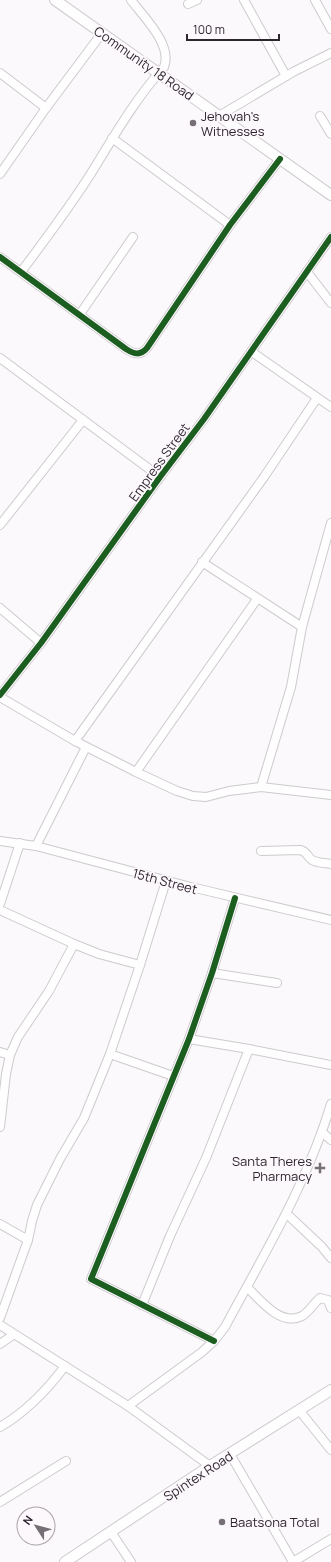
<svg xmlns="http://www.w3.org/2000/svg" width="331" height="1562" font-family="Manrope,sans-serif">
  <rect width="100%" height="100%" fill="#fbf9fb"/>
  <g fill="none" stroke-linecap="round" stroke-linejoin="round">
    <!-- minor casing -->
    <g stroke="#cecace" stroke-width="10">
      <g id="minor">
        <path d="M244,0L286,76"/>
        <path d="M315,0L331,29"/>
        <path d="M188,4L197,0"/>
        <path d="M0,73L46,108"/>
        <path d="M219,116L293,72L331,53"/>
        <path d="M320,116L331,134"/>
        <path d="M112,138L230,225"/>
        <path d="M0,174L46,108L102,33"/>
        <path d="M0,257L126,349C134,354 140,356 147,348L230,225L280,159"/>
        <path d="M21,272C45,240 69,208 90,175C113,138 135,99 164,67C173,45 143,16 131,0"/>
        <path d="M307,272L331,303"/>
        <path d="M80,314L133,237"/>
        <path d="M252,352L331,407"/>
        <path d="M0,358L160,477"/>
        <path d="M0,525L83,420"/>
        <path d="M202,562L302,627"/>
        <path d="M0,608L41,643"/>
        <path d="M0,695L41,643L160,477L204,419L331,237"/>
        <path d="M0,697L75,741L136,772L177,791L193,796L206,797L229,791L261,787L331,795"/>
        <path d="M75,741L264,477L317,398"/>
        <path d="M136,772L257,599"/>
        <path d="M261,787L291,687L302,627L331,523"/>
        <path d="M0,841L36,846L191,887L331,920"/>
        <path d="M36,846L86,747"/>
        <path d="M261,851L300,850C307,851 307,857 312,860C317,863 325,863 331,864"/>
        <path d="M0,904L20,843"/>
        <path d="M0,910L74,944L99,954L140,965"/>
        <path d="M212,973L277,983"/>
        <path d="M189,1039L249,1049L331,1065"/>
        <path d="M0,1052L10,1055"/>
        <path d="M110,1054L173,1076"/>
        <path d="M0,1127L6,1074L10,1055L18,1037L49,991L74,944"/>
        <path d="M323,1133L331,1140"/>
        <path d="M287,1214L322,1247L331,1258"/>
        <path d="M0,1224L28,1240"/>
        <path d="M247,1287C260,1300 281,1327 302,1316C309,1312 314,1303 320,1298L328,1300L331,1308"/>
        <path d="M142,1305L170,1236L206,1158L249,1049"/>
        <path d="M0,1318L28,1240L32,1221L37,1205L60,1159L84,1118L110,1054L140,965L166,881"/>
        <path d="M0,1325L128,1406L210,1466"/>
        <path d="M214,1341L91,1279L189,1039L212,973L235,898"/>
        <path d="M0,1344L13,1335"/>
        <path d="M128,1406L202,1352L214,1341L225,1327C264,1254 307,1184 331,1104"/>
        <path d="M299,1410L331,1450"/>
        <path d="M0,1427C26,1412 47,1390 65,1366"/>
        <path d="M230,1454L293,1562"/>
        <path d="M0,1502L66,1461"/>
        <path d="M111,1532L131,1562"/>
        <path d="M293,1562L331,1539"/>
      </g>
    </g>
    <!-- major casing -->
    <g stroke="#cecace" stroke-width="12">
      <g id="major">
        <path d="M55,0L331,195"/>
        <path d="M65,1562L210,1466L331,1390"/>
      </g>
    </g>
    <!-- minor -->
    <use href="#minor" stroke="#fefefe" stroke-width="8"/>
    <!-- major -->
    <use href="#major" stroke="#fefefe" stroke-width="10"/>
    <!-- cycleway casing -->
    <g stroke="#fcf8fc" stroke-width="8">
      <g id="cycleway">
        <path d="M0,257L126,349C134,354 140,356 147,348L230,225L280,159"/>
        <path d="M0,695L41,643L160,477L204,419L331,237"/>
        <path d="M214,1341L91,1279L189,1039L212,973L235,898"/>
      </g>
    </g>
    <!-- cycleway -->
    <use href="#cycleway" stroke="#1b5e20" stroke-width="6"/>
  </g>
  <!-- markers -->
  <g fill="#767076" stroke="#fcf8fc" stroke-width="1.5">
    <circle cx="193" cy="123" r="4"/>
    <path d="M318 1162h4v4h4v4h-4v4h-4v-4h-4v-4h4z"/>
    <circle cx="222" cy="1522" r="4"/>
  </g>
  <g text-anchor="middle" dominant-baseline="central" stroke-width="3.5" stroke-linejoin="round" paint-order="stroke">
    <!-- street labels -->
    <g font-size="13" fill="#2e262f" stroke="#fcf8fc">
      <text transform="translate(144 63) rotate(35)">Community 18 Road</text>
      <text transform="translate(159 462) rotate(-54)">Empress Street</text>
      <text transform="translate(165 881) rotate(15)">15th Street</text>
      <text transform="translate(198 1476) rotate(-33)">Spintex Road</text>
    </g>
    <!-- poi labels -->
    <g font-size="13" fill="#2e262f" stroke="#fcf8fc" text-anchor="start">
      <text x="201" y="116">Jehovah's<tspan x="201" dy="15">Witnesses</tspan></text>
      <text x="312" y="1161" text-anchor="end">Santa Theres<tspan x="312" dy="15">Pharmacy</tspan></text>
      <text x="230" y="1522">Baatsona Total</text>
    </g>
  </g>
  <!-- north arrow -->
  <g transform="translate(36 1526) rotate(306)"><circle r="19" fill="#fcf8fc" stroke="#aaa4aa"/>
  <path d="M0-3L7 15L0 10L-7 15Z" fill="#767076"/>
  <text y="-6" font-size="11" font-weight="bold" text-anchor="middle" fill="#2e262f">N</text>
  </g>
  <!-- scale -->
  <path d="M187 34v6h92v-6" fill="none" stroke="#2e262f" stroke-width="2"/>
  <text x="193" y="34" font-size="12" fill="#2e262f" stroke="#fcf8fc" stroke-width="3" paint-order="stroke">100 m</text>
</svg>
